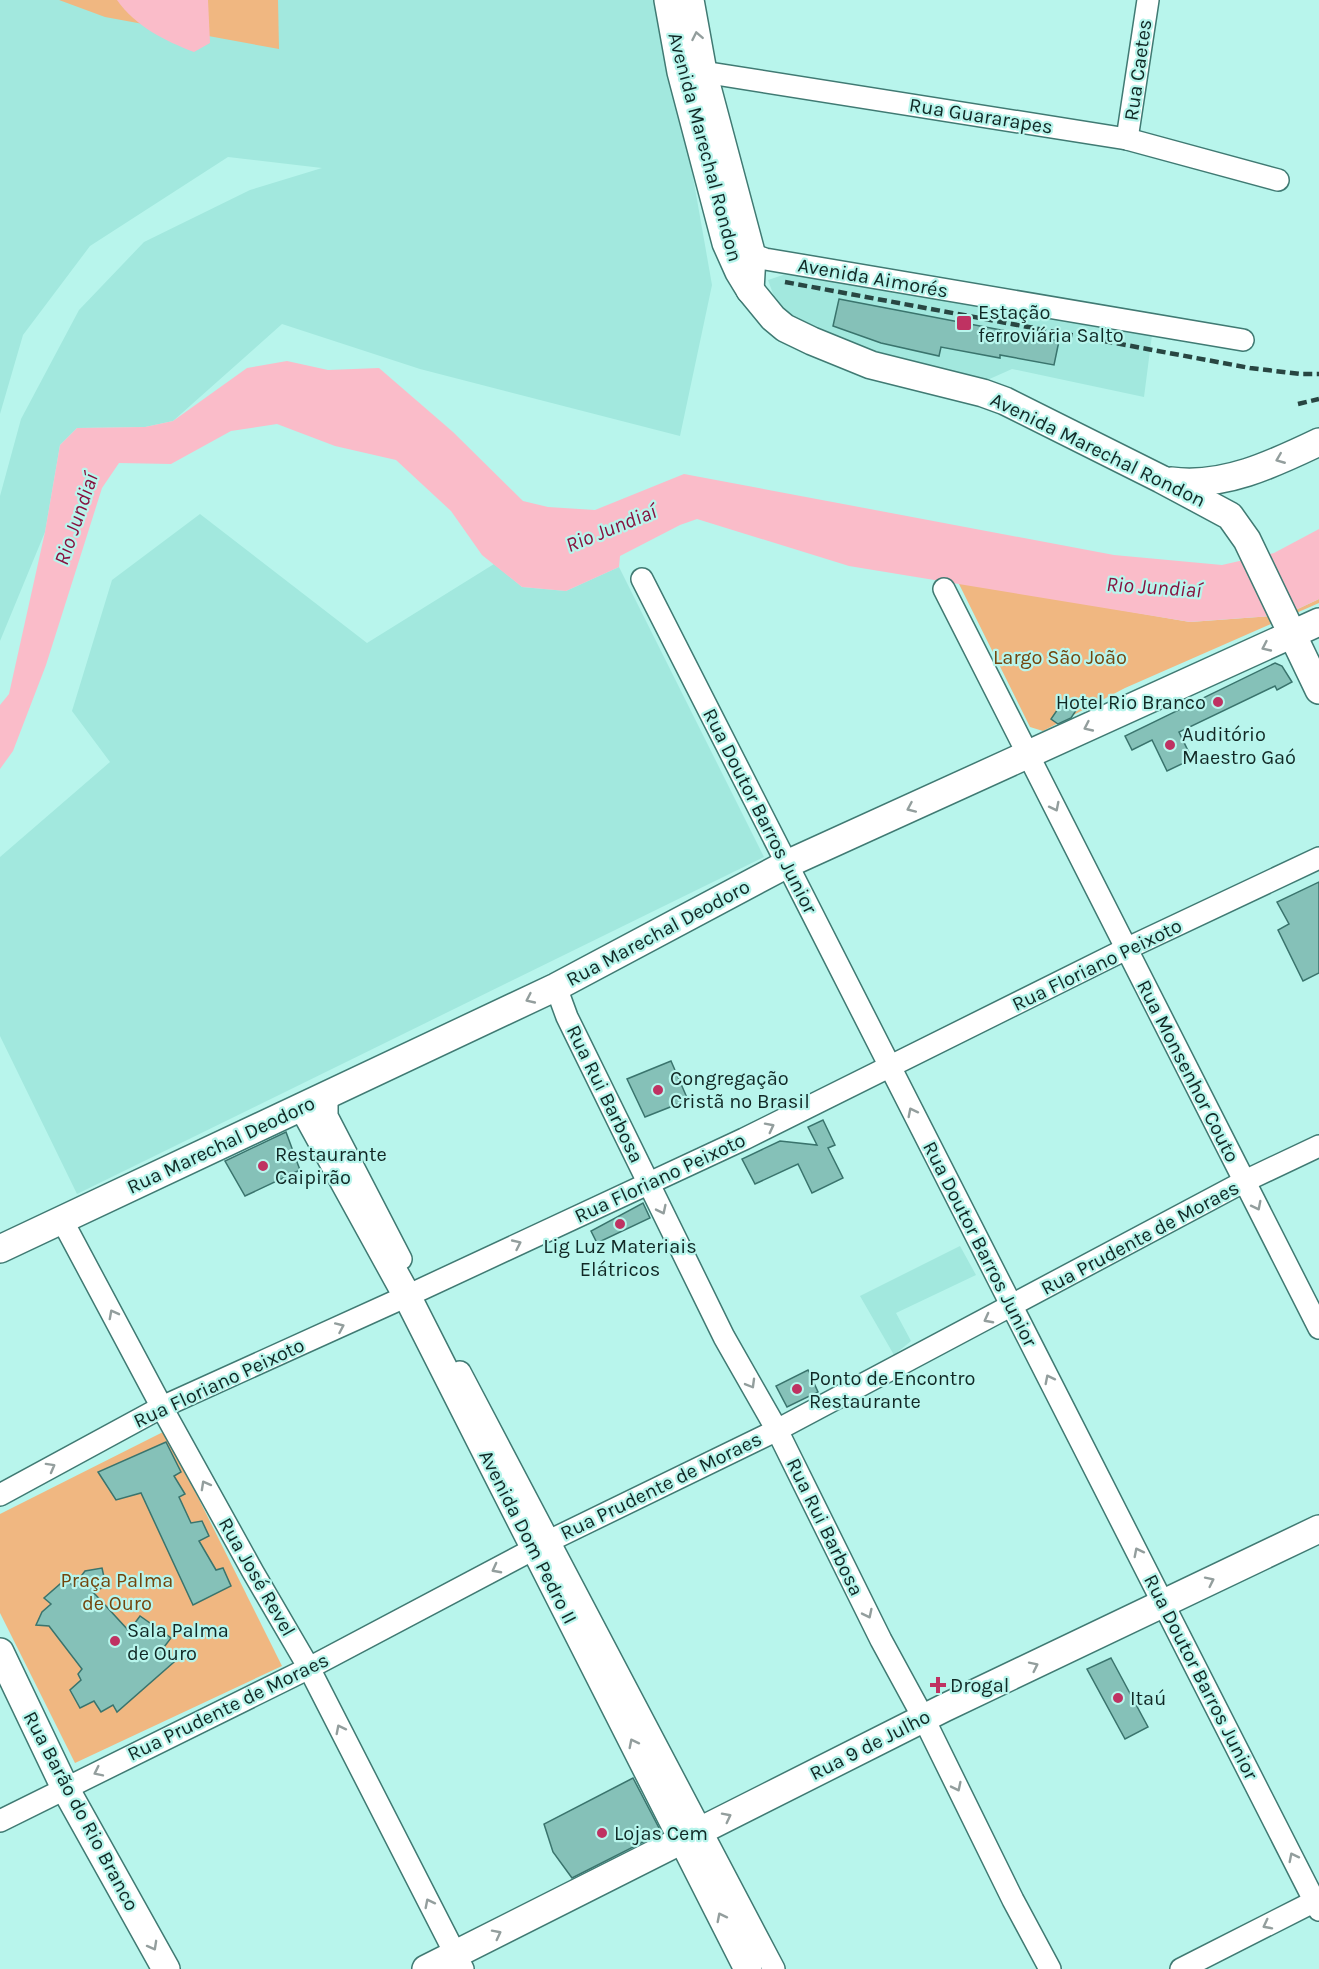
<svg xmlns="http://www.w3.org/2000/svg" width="1319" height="1969" font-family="Karla,sans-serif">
  <rect width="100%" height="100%" fill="#b8f5ec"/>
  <!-- built -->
  <g fill="#a2e8de">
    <path d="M0,0H662L712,285L680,436L420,369L282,324L173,421L145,427L77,428L60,445L45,532L0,641V496L21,419L79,310L144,242L250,190L322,168L228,157L90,246L23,335L0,414Z"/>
    <path d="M783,275L838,277L1152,335L1144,397L1012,369L985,381L868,352L800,323L776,302L768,280Z"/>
    <path d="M200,514L367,643L494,564L522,587L566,591L619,567L764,857L77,1194L0,1036V857L110,762L72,711L112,580Z"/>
    <path d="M960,1246L976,1275L896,1313L911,1341L894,1355L860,1296Z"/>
  </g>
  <!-- green -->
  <g fill="#f0b781">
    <path d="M59,0H278L279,49L105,17Z"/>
    <path d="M958,582L1190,622L1285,615L1319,599V603L1125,688L1043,731L1030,727Z"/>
    <path d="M165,1431L282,1666L75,1763L0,1613V1514Z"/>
  </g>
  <!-- water -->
  <g fill="#fabcc9">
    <path d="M117,0H208L210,43L194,52C165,41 135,26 117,0Z"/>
    <path d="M287,361L328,370L379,368L453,432L523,501L548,507L595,510L684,474L1114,555L1222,565L1274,553L1319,529V599L1285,615L1190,622L849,566L697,519L680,525L620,556L619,567L566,591L522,587L482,555L451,511L396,460L335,446L277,424L231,431L171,464L119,463L102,488L46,665L13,751L0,769V705L9,694L45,532L60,445L77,428L145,427L173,421L247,368Z"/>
  </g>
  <!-- building -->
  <g fill="#85c1b8" stroke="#3a746d" stroke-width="1.5">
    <path d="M839,299L1059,341L1054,365L1000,355V358L941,347L939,356L881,343L833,326Z"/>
    <path d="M1275,663L1282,666L1292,682L1277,690L1275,686L1179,732L1192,759L1167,771L1152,740L1132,750L1125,736Z"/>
    <path d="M1064,700L1077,709L1071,718L1058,724L1051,719Z"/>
    <path d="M1319,882V973L1303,981L1278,930L1289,924L1277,902Z"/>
    <path d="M671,1061L688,1100L645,1117L627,1079Z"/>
    <path d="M823,1120L835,1145L828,1148L843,1178L812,1193L798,1164L755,1184L742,1159L780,1141L817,1145L808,1127Z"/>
    <path d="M286,1132L300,1170L245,1196L225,1161Z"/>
    <path d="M643,1203L650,1218L597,1243L591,1231Z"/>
    <path d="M808,1370L818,1392L787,1407L776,1386Z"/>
    <path d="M166,1442L181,1472L174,1476L185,1494L179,1497L191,1523L202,1521L209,1536L199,1541L216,1570L223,1568L231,1586L193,1605L141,1493L116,1500L98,1472Z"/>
    <path d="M102,1568L106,1586L93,1592L129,1631L140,1616L171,1638L161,1651L174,1662L117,1712L113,1705L101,1712L94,1701L80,1708L70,1690L81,1680L78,1674L82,1669L49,1626L36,1625L42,1612L51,1604L44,1598L67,1578L73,1587L85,1571Z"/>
    <path d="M1111,1658L1148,1727L1125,1739L1087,1669Z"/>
    <path d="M633,1778L659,1828L655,1836L572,1878L553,1852L544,1824Z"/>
  </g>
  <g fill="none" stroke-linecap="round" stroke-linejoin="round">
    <!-- minor casing -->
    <g stroke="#407a73" stroke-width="24">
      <g id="minor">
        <path d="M689,72H703L1127,139L1278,180"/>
        <path d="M1127,139L1148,0"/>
        <path d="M739,250L765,259L1243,340"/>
        <path d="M642,579L1319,1910"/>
        <path d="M944,589L1319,1328"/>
        <path d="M556,987L567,1017L724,1337L777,1430L881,1640L924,1719L1013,1900L1050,1969"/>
        <path d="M327,1095V1116L401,1259"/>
        <path d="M62,1220L166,1415L253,1572L309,1668L463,1969"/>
        <path d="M460,1372L774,1969"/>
        <path d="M0,1495L162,1407L407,1296L744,1139L1126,949L1319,858"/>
        <path d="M0,1821L309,1668L549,1541L777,1430L1245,1181L1319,1146"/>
        <path d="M1181,1969L1319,1899"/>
      </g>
    </g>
    <!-- major casing -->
    <g stroke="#407a73" stroke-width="30">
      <g id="major">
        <path d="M668,0L681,72L726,243L739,272L750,290L773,318L785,328L812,341L871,365L983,393L1005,401L1161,479L1230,516L1247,540L1319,690"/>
        <path d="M690,0L703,72L752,256L750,290"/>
        <path d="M1171,481C1223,488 1273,464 1319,442"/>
        <path d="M303,1107L407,1296L748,1969"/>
        <path d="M0,1249L556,987L787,864L1319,622"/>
        <path d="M0,1652L65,1788L166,1969"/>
        <path d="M426,1969L944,1708L1319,1529"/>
      </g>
    </g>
    <!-- minor -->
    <use href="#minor" stroke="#fff" stroke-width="21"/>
    <!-- major -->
    <use href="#major" stroke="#fff" stroke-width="27"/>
    <!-- rail -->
    <g stroke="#284642" stroke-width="4.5" stroke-dasharray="9 4.5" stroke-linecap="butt">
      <path d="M785,282L1250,368L1300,374H1319"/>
      <path d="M1298,404L1319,399"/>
    </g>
  </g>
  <!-- one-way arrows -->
  <defs><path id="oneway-chevron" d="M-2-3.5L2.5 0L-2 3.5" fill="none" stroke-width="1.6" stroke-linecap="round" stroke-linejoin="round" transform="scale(1.5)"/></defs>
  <g stroke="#939e9d">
    <use href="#oneway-chevron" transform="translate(697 36) rotate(-101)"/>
    <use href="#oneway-chevron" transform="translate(1280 459) rotate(158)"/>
    <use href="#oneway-chevron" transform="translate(1266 647) rotate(155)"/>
    <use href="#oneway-chevron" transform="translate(1088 727) rotate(155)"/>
    <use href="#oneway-chevron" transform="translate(1055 807) rotate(63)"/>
    <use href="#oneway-chevron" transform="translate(911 808) rotate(156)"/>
    <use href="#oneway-chevron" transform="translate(530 999) rotate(155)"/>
    <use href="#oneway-chevron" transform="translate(912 1112) rotate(-117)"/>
    <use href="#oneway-chevron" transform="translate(770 1127) rotate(-27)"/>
    <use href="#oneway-chevron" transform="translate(1257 1206) rotate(63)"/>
    <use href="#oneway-chevron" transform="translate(662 1210) rotate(64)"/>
    <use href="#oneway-chevron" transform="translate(517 1244) rotate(-25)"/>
    <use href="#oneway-chevron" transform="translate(113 1314) rotate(-118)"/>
    <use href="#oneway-chevron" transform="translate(988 1319) rotate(152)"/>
    <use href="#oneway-chevron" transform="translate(340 1327) rotate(-24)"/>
    <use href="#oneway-chevron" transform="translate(1049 1379) rotate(-117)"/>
    <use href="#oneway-chevron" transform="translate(751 1384) rotate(60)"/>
    <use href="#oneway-chevron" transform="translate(51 1467) rotate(-29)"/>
    <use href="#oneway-chevron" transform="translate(205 1485) rotate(-119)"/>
    <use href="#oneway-chevron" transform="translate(1138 1552) rotate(-117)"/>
    <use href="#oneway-chevron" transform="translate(496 1569) rotate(152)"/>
    <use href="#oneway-chevron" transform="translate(1210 1581) rotate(-26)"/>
    <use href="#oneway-chevron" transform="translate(868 1614) rotate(64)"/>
    <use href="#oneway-chevron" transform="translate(1034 1666) rotate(-26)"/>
    <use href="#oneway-chevron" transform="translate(340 1729) rotate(-117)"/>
    <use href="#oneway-chevron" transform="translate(633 1743) rotate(-117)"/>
    <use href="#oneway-chevron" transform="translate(98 1772) rotate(154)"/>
    <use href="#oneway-chevron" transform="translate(957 1787) rotate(64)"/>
    <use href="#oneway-chevron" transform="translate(727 1817) rotate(-27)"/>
    <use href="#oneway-chevron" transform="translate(1293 1857) rotate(-117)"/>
    <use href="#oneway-chevron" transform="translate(429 1903) rotate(-117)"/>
    <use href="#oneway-chevron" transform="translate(721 1917) rotate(-117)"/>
    <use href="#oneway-chevron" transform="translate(1267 1925) rotate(153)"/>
    <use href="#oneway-chevron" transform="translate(497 1934) rotate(-27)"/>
    <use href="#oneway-chevron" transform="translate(153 1946) rotate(61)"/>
  </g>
  <!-- markers -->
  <g fill="#bf3262" stroke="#b8f5ec" stroke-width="2">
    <rect x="956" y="315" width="16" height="16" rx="3"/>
    <circle cx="1218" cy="702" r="6"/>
    <circle cx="1170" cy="745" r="6"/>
    <circle cx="658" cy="1090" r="6"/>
    <circle cx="263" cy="1166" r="6"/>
    <circle cx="620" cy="1224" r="6"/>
    <circle cx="797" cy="1389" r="6"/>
    <circle cx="115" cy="1641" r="6"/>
    <path d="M935 1676h6v6h6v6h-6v6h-6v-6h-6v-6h6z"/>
    <circle cx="1118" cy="1698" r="6"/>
    <circle cx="602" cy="1833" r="6"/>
  </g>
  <g text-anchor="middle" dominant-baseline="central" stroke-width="4.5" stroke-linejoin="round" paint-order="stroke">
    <!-- street labels -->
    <g font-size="20" fill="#102825" stroke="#b8f5ec">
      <text transform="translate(1138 70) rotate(-82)">Rua Caetes</text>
      <text transform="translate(981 116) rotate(9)">Rua Guararapes</text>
      <text transform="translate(705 147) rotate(75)">Avenida Marechal Rondon</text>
      <text transform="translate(873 278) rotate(10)">Avenida Aimorés</text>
      <text transform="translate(1098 450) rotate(26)">Avenida Marechal Rondon</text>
      <text transform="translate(760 811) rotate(63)">Rua Doutor Barros Junior</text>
      <text transform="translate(658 933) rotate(-28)">Rua Marechal Deodoro</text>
      <text transform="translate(1097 965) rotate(-26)">Rua Floriano Peixoto</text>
      <text transform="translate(1188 1071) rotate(63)">Rua Monsenhor Couto</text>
      <text transform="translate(605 1094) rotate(64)">Rua Rui Barbosa</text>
      <text transform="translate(221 1145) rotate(-25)">Rua Marechal Deodoro</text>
      <text transform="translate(660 1178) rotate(-25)">Rua Floriano Peixoto</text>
      <text transform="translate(1140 1238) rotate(-28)">Rua Prudente de Moraes</text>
      <text transform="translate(980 1244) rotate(63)">Rua Doutor Barros Junior</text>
      <text transform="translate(219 1383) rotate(-25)">Rua Floriano Peixoto</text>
      <text transform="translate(661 1486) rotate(-26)">Rua Prudente de Moraes</text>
      <text transform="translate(825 1527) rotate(64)">Rua Rui Barbosa</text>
      <text transform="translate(528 1537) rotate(63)">Avenida Dom Pedro II</text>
      <text transform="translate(257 1577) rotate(60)">Rua José Revel</text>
      <text transform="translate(1201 1677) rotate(63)">Rua Doutor Barros Junior</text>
      <text transform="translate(228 1707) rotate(-26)">Rua Prudente de Moraes</text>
      <text transform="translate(870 1745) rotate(-27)">Rua 9 de Julho</text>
      <text transform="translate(81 1811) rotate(62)">Rua Barão do Rio Branco</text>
    </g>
    <!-- poi labels -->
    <g font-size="20" fill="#102825" stroke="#b8f5ec" text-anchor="start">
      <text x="978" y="312">Estação<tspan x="978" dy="23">ferroviária Salto</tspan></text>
      <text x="1206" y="702" text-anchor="end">Hotel Rio Branco</text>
      <text x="1182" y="734">Auditório<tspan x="1182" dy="23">Maestro Gaó</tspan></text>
      <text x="670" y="1078">Congregação<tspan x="670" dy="23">Cristã no Brasil</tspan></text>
      <text x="275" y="1154">Restaurante<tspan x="275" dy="23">Caipirão</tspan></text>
      <text x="620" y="1246" text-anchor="middle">Lig Luz Materiais<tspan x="620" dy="23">Elátricos</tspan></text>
      <text x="809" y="1378">Ponto de Encontro<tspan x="809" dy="23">Restaurante</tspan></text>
      <text x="127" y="1630">Sala Palma<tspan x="127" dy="23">de Ouro</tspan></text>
      <text x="950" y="1685">Drogal</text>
      <text x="1130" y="1698">Itaú</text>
      <text x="614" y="1833">Lojas Cem</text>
    </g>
    <!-- park labels -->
    <g font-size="20" fill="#72450d" stroke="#b8f5ec">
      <text x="1060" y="657">Largo São João</text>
      <text x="117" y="1580">Praça Palma<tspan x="117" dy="23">de Ouro</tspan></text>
    </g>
    <!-- water labels -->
    <g font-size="21" font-style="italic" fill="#87123f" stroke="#b8f5ec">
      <text transform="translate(76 519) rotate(-71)">Rio Jundiaí</text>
      <text transform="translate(611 528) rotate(-22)">Rio Jundiaí</text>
      <text transform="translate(1154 587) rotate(4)">Rio Jundiaí</text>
    </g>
  </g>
</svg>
